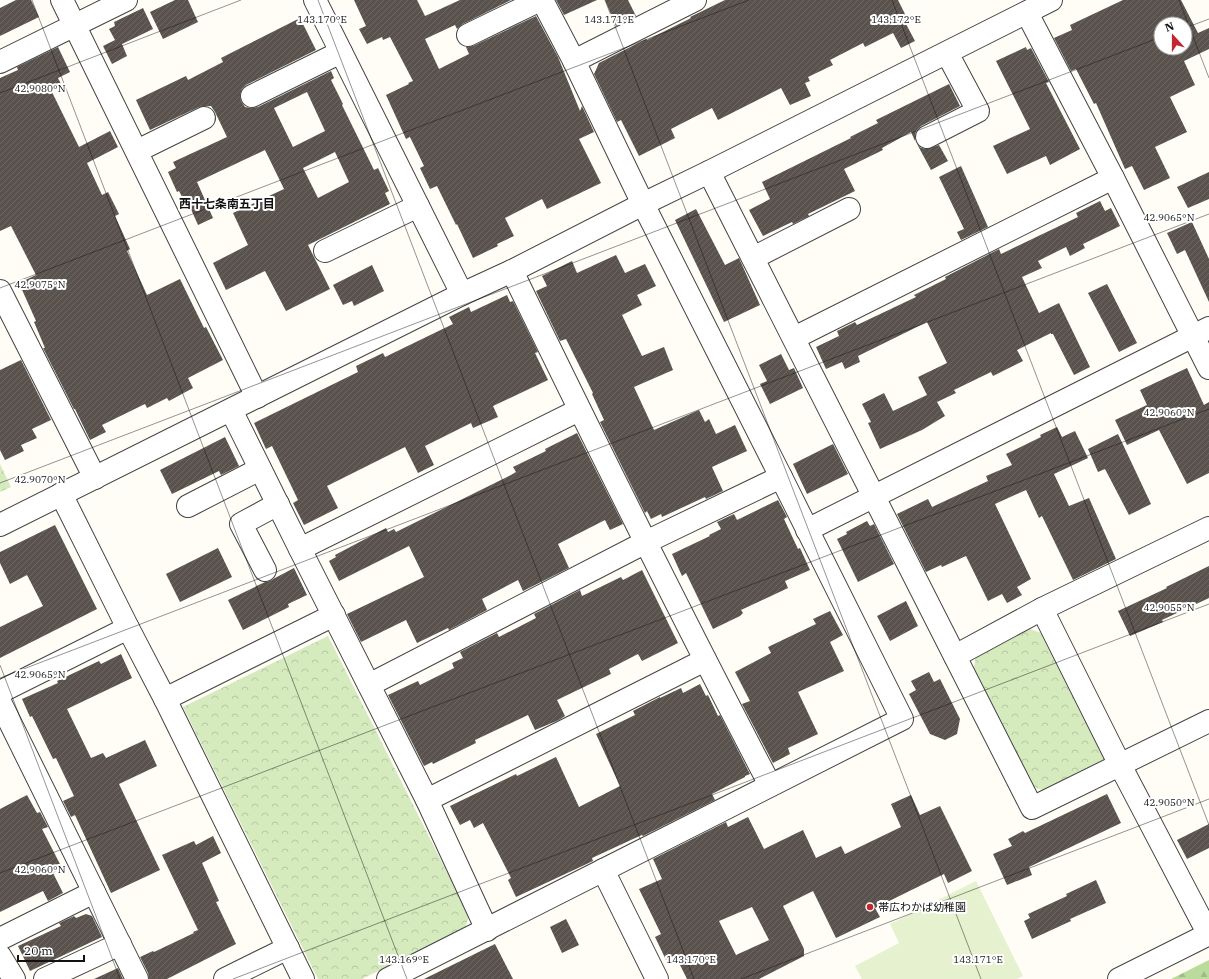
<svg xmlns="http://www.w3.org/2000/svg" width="1209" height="979" font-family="'IBM Plex Serif','Noto Sans JP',serif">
  <defs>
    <pattern id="forest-firs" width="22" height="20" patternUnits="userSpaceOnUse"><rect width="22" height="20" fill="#b9dc9c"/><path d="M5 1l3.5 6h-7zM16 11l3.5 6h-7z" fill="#9ebc85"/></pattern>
    <pattern id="park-crowns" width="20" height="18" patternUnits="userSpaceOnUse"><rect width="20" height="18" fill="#d5ebbd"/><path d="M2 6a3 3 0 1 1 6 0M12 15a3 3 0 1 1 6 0" fill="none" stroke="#b6c8a1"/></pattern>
    <pattern id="building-hatch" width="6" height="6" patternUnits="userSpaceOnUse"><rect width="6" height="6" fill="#5a524d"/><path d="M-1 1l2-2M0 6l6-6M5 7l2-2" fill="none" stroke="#6d6662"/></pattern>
  </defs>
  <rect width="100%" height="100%" fill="#fffdf5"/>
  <!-- forest -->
  <path fill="url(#forest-firs)" d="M1209,960V979H1171Z"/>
  <!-- park -->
  <g fill="url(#park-crowns)">
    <path d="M0,464L11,487L0,492Z"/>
    <path d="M1030,629L1044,634L1107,764L1047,792L1030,785L973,672L976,655Z"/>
    <path d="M328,636L469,916L465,928L362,979H318L183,707Z"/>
  </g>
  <!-- pitch -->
  <path fill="#e6f2cf" d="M976,881L1023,976L1017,979H862L855,966L899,943L890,924Z"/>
  <!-- building -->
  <g fill="url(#building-hatch)" fill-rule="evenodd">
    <path d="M16,0H31L39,17L0,36V8Z"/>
    <path d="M175,0H188L198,22L163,39L150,12Z"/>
    <path d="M354,0H417L425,16L460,0H511L463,24L457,29L455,25L425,39L439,69L469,54L466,47L473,46L536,16L558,57L580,111L582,106L594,132L579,139L601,183L547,209L542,199L505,218L514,236L497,244L498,246L473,258L457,224L456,225L437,186L430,189L420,168L424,166L410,137L406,139L386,95L409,84L408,83L413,81L390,37L383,40L382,37L367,44L359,29L366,26Z"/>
    <path d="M556,0H597L564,15Z"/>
    <path d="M605,0H628L636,16L616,26Z"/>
    <path d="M725,0H898L909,22L906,24L915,41L901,48L893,33L865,47L863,43L830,60L833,65L808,77L810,81L805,83L811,96L790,105L781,88L718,120L712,108L671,129L675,138L639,156L621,120L617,122L594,74L599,63L646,39L647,40L691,18L690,17Z"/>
    <path d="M1123,0H1181L1198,33L1209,28V49L1184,61L1195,85L1170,97L1187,132L1155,147L1170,178L1144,190L1132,166L1125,169L1096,103L1094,104L1076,69L1071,71L1054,38L1072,30L1070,25ZM1161,24H1185V48H1161Z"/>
    <path d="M143,8L153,29L122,44L127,56L112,64L103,46L115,40L109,29L115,26L114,22Z"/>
    <path d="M300,18L316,50L246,85L242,89L240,95L241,101L245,107L252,108L258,107L331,71L334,78L331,80L343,104L342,105L374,170L378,168L389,191L385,193L390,204L308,245L330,289L286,311L265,271L226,290L213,263L248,245L233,213L284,189L265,150L197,182L213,218L198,225L190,207L188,208L179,191L177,192L168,172L176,168L173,162L227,137L215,112L211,106L199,107L150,130L136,100L186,76L188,80L223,62L221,58ZM307,92L325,131L293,147L274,108ZM335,152L349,182L318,198L303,168Z"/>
    <path d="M58,47L70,72L58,78L61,84L50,88L79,147L110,131L118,147L87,163L102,195L108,192L119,214L115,216L130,249L127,251L147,295L180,279L204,328L206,327L223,360L188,378L193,388L169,401L167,398L147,408L145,404L102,425L106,432L90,440L75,409H74L43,348H45L34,322L36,321L19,283L36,275L11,226L0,231V78L18,70L17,67Z"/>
    <path d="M1026,47L1027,50L1031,48L1049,82L1046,83L1080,149L1050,165L1046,156L1007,174L993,146L1030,129L996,61Z"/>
    <path d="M949,84L960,106L921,126L916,131L915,136V141L911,132L882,148L883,150L844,169L855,191L808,214L809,216L793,224L792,222L763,236L749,210L770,199L762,182L851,138L850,137L878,123L876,120Z"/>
    <path d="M917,144L921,148L927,149L939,145L948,161L931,170Z"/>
    <path d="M961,166L988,227L961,240L957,232L964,229L939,177Z"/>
    <path d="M1209,172V199L1188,208L1177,187Z"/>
    <path d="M1100,201L1105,211L1111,208L1120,226L1083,244L1085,248L1070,256L1066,247L1038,261L1042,268L1022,277L1039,313L1059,303L1090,367L1074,375L1053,334H1051V333L1017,350L1023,361L993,376L991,372L954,390L956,393L937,402L945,416L922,430L880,449L868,423L871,422L862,404L884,393L893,411L927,395L918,377L947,363L927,322L858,356L860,362L845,369L842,362L826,369L816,347L839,336L837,331L855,322L857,325L916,297L914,295L946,279L945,277L999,249L1001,254L1078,217L1076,213Z"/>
    <path d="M696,209L725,265L739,258L760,305L724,322L675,220Z"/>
    <path d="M1192,222L1209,259V302L1185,250L1177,254L1167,233Z"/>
    <path d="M616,255L625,273L645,264L656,286L637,295L642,305L622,315L642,356L664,347L673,370L634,387L654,430L699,410L705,422L709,419L716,434L735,425L747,451L712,467L723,491L706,499L705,497L662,517L661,514L651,519L647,511L645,513L600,422L604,420L592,394L593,393L566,339L560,341L536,291L547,286L542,276L572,261L577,273Z"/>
    <path d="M372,265L384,291L354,306L352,301L343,305L333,285Z"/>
    <path d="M1107,284L1137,343L1119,352L1088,293Z"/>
    <path d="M507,295L510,302L513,301L538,352L535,353L548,380L493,406L498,417L473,428L471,423L425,446L434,465L418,473L405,447L327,486L338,508L304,525L293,503L298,500L272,446L266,449L254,423L358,372L356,366L383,353L385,357L453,324L449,317L469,307L471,312Z"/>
    <path d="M781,354L789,370L794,368L803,388L770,404L760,384L767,381L759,365Z"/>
    <path d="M21,360L51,420L32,429L37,438L21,445L24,451L5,460L0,450V370Z"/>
    <path d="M1187,368L1204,405L1209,402V473L1187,484L1159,430L1127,445L1115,420L1147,405L1140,390Z"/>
    <path d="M1057,427L1062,437L1075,431L1088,458L1054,474L1069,506L1089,498L1116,559L1073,580L1042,516L1039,518L1026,490L995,504L1031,579L1017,587L1022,595L1007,603L1002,594L988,601L966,556L942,567L941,565L926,572L897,514L928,499L932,507L988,481L986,476L1012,465L1006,454L1041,437L1040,435Z"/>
    <path d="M577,433L623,524L610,530L605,520L558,544L569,568L523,591L518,580L482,599L487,610L449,630L448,628L417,643L406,620L361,642L347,614L424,577L409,546L339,581L329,561L336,557L335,555L386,528L388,532L394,529L396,532L511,475L516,472L513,467L546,451L545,449Z"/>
    <path d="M1118,434L1151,504L1129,515L1105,469L1098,472L1088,449Z"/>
    <path d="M225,437L239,466L221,475L219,471L172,494L160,470Z"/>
    <path d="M833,444L848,474L807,494L793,464Z"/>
    <path d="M778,500L787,517L784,519L798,549L800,548L810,570L785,581L788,588L741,610L743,613L740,616L713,629L686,573L682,576L672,554L710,536L709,535L721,529L717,522L734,514L737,520Z"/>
    <path d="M867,521L870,526L874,524L894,564L858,582L837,539L847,534L846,532Z"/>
    <path d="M55,525L97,609L0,658V627L43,606L27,575L10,584L0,563V552Z"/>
    <path d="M218,548L232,577L180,602L166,574Z"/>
    <path d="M1209,566V598L1162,620L1163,622L1130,636L1118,611L1167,588L1166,587Z"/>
    <path d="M294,568L307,595L288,604L289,607L243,630L228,600L265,582L270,581L275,578Z"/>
    <path d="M642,570L678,643L642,661L638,654L609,669L611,674L557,700L565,716L559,720L535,730L528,715L475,740L476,743L433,764L432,762L424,766L388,695L418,681L420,685L454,668L452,663L463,658L460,652L497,633L499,637L536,618L534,614L580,590L582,596L621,577L623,580Z"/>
    <path d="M906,601L918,626L890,641L877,616Z"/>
    <path d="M830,611L843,635L830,642L844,671L798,692L818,734L788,748L790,754L773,763L742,704L750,701L735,672L771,653L768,647L816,624L813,619Z"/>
    <path d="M121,654L132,678L67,709L91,758L103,753L106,758L145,740L157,766L119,784L160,870L111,893L75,815L71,817L63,801L74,796L56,758L53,759L32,716L30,717L22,699L58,683L57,681L99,661L101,664Z"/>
    <path d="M929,672L934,682L940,679L960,719L957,734L945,740L930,734L909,694L916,690L911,681Z"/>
    <path d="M700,684L706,696L708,695L718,716L720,715L750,774L745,776V777L712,794L715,800L643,836L642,835L633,839L592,858L593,861L516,897L508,880L511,878L483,823L474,828L470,820L460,825L450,806L516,774L517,776L556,757L579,807L620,786L596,734L635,715L633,711L660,697V698L681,688L683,693Z"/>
    <path d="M1107,794L1121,823L1029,867L1032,875L1007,885L993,854L1012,846L1008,839L1023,831L1025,833Z"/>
    <path d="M27,795L37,813L40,812L48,827L42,829L62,868L53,873L63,893L48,901L43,891L0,912V809Z"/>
    <path d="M911,795L920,815L940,806L972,871L948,883L944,874L875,908L880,917L836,938L813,891L783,906L804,949V956L759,979H687L675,955L666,960L655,937L661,934L639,889L662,879L653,859L726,822L728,827L748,817L764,849L803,830L816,858L841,846L845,854L901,827L891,804ZM752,907L769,940L736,955L719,921Z"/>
    <path d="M1209,824V848L1187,859L1177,840Z"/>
    <path d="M213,836L221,853L202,863L219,901L216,902L236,944L167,979H149L148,973L140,957L153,951L154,952L194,933L193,932L198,930L162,855L194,841L196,845Z"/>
    <path d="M1096,880L1106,903L1070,919L1071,921L1032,939L1024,921L1030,918L1028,914L1067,896L1066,894Z"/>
    <path d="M86,914L92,916L102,937L30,971L18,946L61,926L59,923L74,916L76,918Z"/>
    <path d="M566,919L579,945L562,953L550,927Z"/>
    <path d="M495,944L513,979H424Z"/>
    <path d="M118,968L123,979H94Z"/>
  </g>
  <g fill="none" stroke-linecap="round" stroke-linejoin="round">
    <!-- minor casing -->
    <g stroke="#444" stroke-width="24">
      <g id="minor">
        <path d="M62,0L257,397"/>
        <path d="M315,0L462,294"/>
        <path d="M1027,13L1113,178L1209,368"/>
        <path d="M468,35L540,0"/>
        <path d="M574,61L695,0"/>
        <path d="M0,62L126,0"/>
        <path d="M252,96L341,52"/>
        <path d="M927,137L978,111L947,53"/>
        <path d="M137,151L204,118"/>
        <path d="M709,172L1032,808L1209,721"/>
        <path d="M325,251L418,206"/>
        <path d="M753,258L849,209"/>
        <path d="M512,271C596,444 681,615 770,785"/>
        <path d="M0,291L95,478"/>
        <path d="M794,338L1113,178"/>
        <path d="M231,410L300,549L427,800L487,930"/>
        <path d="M61,494L128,628L165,699L303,979"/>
        <path d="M188,506L260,469"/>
        <path d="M0,525L462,294L512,271L643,204L709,172L1051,0"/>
        <path d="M807,530L1209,328"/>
        <path d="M300,549L579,410"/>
        <path d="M265,570L241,524L278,504"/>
        <path d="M1042,609L1120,765L1209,935"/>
        <path d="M955,656L1042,609L1209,528"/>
        <path d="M369,685L646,542L781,477"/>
        <path d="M0,692L128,628"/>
        <path d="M165,699L334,615"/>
        <path d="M0,702L137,979"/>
        <path d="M427,800L705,660"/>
        <path d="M603,870L657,979"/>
        <path d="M0,939L94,892"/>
        <path d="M0,956L14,979"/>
        <path d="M45,979L120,944"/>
        <path d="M225,979L288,948"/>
        <path d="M388,979L902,719L781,477L643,204L574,61L542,0"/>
        <path d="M1119,979L1209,934"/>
      </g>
    </g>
    <!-- minor -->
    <use href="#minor" stroke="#fff" stroke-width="22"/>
  </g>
  <!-- ticks -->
  <path fill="none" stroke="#111" stroke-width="1" stroke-opacity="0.45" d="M32,0L407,979M318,0L694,979M605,0L981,979M892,0L1209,825M1179,0L1209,78M1185,28L1209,19M0,93L241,0M0,288L749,0M0,483L1161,37M0,665L120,979M0,678L1209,214M0,873L1209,409M233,979L1209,604M741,979L1209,799"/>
  <!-- markers -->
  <circle fill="#c4262e" stroke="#fff" stroke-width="1.5" cx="870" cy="907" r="4"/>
  <g text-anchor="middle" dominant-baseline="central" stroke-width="4" stroke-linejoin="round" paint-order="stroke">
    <!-- poi labels -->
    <g font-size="11" fill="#111" stroke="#fff" text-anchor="start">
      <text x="878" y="907">帯広わかば幼稚園</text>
    </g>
    <!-- neighbourhood labels -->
    <g font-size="12" font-weight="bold" fill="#111" stroke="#fff">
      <text x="227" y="203">西十七条南五丁目</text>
    </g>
  </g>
  <g font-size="10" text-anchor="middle" fill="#111" stroke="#fff" stroke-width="4" stroke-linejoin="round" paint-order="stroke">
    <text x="322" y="23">143.170°E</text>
    <text x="609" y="23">143.171°E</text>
    <text x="896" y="23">143.172°E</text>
    <text x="40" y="92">42.9080°N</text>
    <text x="1169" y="221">42.9065°N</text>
    <text x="40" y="288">42.9075°N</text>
    <text x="1169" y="416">42.9060°N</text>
    <text x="40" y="483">42.9070°N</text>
    <text x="1169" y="611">42.9055°N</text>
    <text x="40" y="678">42.9065°N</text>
    <text x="1169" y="806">42.9050°N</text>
    <text x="40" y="873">42.9060°N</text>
    <text x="404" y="963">143.169°E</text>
    <text x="691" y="963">143.170°E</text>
    <text x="978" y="963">143.171°E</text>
  </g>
  <!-- north arrow -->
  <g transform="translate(1173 36) rotate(339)"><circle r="19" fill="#ffffff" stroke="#a0a0a0"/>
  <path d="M0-3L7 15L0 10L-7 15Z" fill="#c4262e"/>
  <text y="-6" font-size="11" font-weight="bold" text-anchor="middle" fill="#111111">N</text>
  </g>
  <!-- scale -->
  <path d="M18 955v6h66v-6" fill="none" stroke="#111111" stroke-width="2"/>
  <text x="24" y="955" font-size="12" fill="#111111" stroke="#ffffff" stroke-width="3" paint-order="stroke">20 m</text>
</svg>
